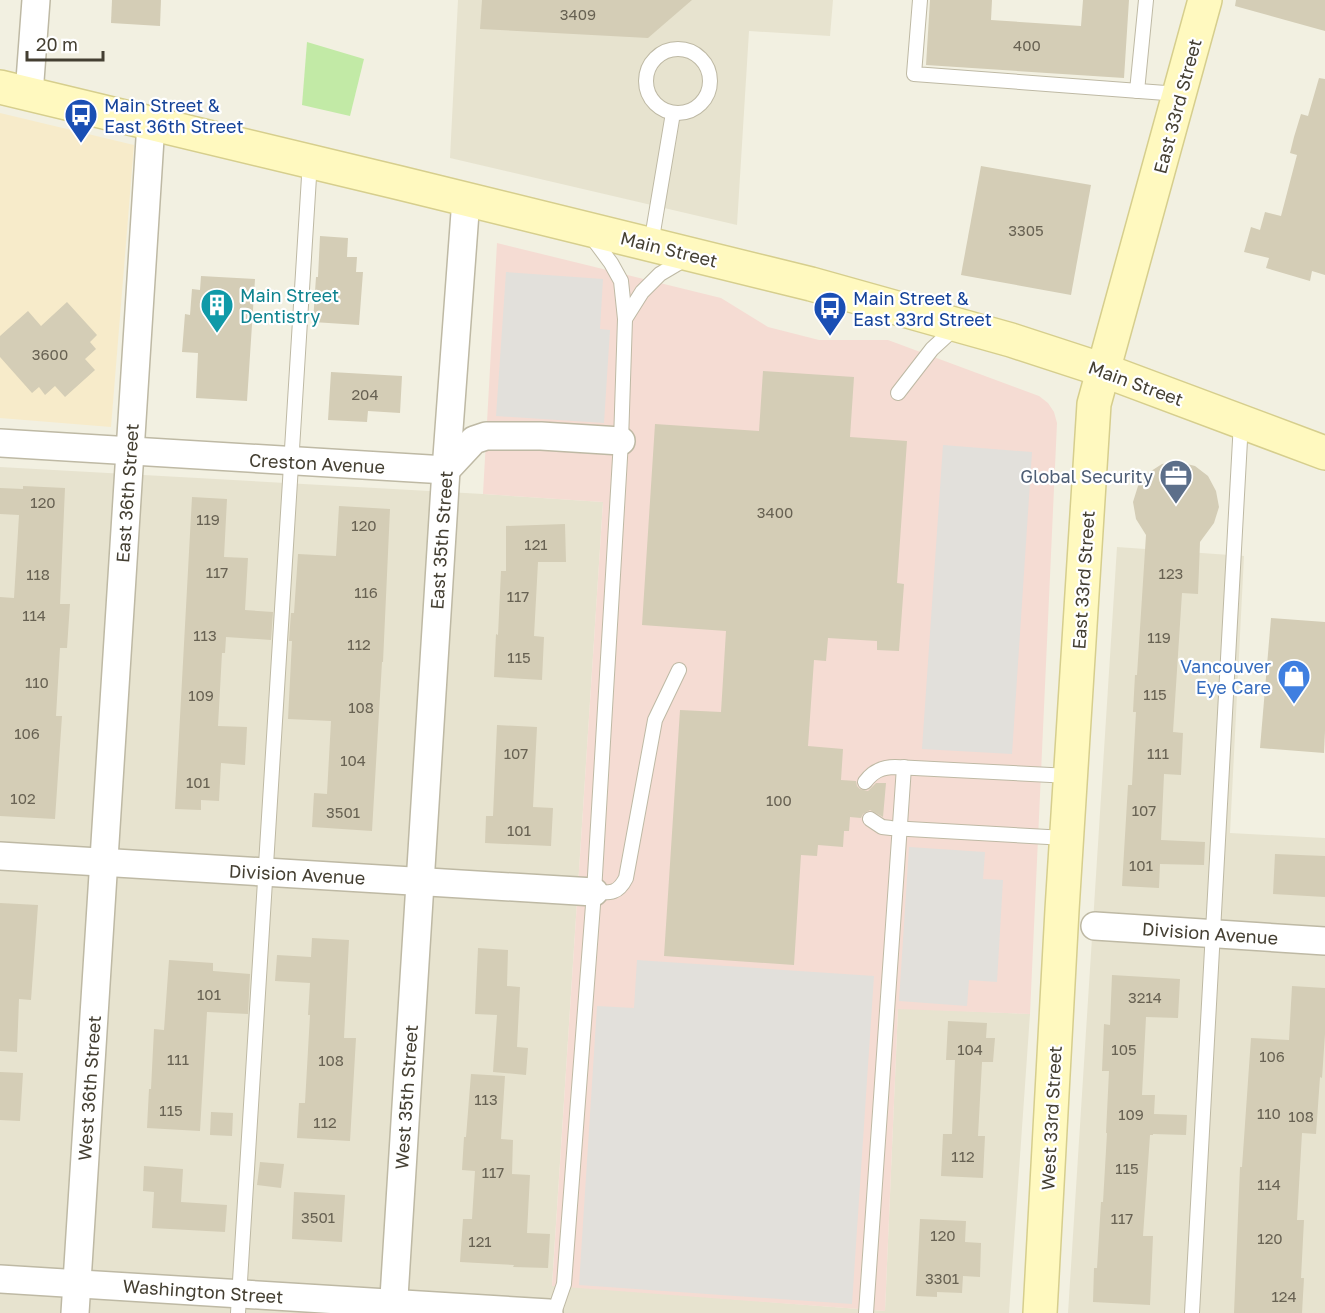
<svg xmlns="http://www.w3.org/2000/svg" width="1325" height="1313" font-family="'Golos Text',sans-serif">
  <rect width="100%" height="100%" fill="#f2f0e1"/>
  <!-- residential -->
  <g fill="#e7e3cf">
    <path d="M458,0H833L830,36L749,31L737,225L450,158Z"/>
    <path d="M0,467L483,494L603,502L552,1285L885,1311L898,1008L1030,1014L1009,1313H0Z"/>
    <path d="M1117,547L1244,556L1230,833L1325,838V1313H1068Z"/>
  </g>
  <!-- commercial -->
  <path fill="#f7ebca" d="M0,113L134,145L111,427L0,418Z"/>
  <!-- medical -->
  <path fill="#f5dcd3" d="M497,243L721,298L768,327L819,340H888L1039,396L1048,403L1054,412L1057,423L1030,1014L898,1009L885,1311L552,1286L603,502L483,494Z"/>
  <!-- green -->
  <path fill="#c2eaa6" d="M307,42L364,59L350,116L302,105Z"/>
  <!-- parking -->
  <g fill="#e2e0db">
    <path d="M506,272L603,279L600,329L610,330L604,423L496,416Z"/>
    <path d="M943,445L1032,452L1012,754L922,749Z"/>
    <path d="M909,847L985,852L983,879L1003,880L997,982L969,980L967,1006L899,1001Z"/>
    <path d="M637,960L874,976L852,1304L579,1285L597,1006L634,1008Z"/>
  </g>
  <!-- building -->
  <g fill="#d4cdb6">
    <path d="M112,0H161L160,26L111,23Z"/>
    <path d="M482,0H692L648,38L480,29Z"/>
    <path d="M930,0H992L991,20L1081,26L1083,0H1129L1124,78L926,65Z"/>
    <path d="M1236,0H1325V31L1235,6Z"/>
    <path d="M1319,78L1325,79V275L1312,271L1310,281L1266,268L1269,258L1244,252L1251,227L1260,230L1265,212L1281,216L1297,155L1290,153L1294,137L1301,114L1308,116Z"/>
    <path d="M981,166L1091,185L1071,295L961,275Z"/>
    <path d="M320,236L348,238L347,257H357L356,272H363L359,325L313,322L316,277H318Z"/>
    <path d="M201,276L255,279L247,401L196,398L198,353L182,352L185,314L190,315L192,289L200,290Z"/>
    <path d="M67,302L97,335L90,342L96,349L85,359L95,370L65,397L55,386L45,395L39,387L32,393L0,357V336L28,311L41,326Z"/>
    <path d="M763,371L854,377L850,437L907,441L897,583L904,584L899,651L877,650V641L828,638L826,661L814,660L808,746L843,749L841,780L856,781L857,786L860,789L868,791L876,783H886L883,817L870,810L863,814L861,818L850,817L849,831H844L843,847L818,845L817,856L801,855L794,965L664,956L680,710L721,712L726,631L642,625L655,424L759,431Z"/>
    <path d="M331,372L402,376L400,413L368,411L367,422L328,420Z"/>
    <path d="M1179,462L1195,466L1208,476L1216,491L1219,507L1214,523L1200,542L1198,594L1182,593L1173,732L1183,733L1181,775L1164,774L1161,840L1205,842L1204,865L1160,864L1159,888L1122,886L1128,785H1132L1136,712H1133L1135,675H1137L1146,535L1136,519L1133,502L1138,486L1148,473L1162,464Z"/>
    <path d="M23,486L65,488L60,604H70L67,648H60L56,716H62L55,819L0,816V597L14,598L19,515L0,514V488L23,489Z"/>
    <path d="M192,497L227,499L224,557L248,558L245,610L273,612L271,640L226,637L225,653H222L218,726L247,727L245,765L221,763L219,801L201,800V810L175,809Z"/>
    <path d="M339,506L390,509L383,662H382L372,831L312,827L314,793L327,794L331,721L288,719L292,641H289L291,613H294L298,554L336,556Z"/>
    <path d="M565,524L566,562H538L534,636L544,637L542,680L494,677L496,634L498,635L501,571H506V526Z"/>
    <path d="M1271,618L1325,622V731L1324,753L1260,748Z"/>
    <path d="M497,725L537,727L533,807L553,808L551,846L485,843L486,816H493Z"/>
    <path d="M1275,854L1325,856V897L1273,894Z"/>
    <path d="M0,903L38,905L31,1000L19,999L17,1052L0,1051Z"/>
    <path d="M312,938L349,940L344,1038H356L350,1141L297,1138L299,1103H305L310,1015H308L310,983L275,981L277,955L311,957Z"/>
    <path d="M478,948L508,950L507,986L520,987L517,1047L528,1048L526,1075L493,1072L497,1015L475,1014Z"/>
    <path d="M169,960L213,963V971L250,974L248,1014L207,1012L200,1131L147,1128L149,1089H151L154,1029L164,1030Z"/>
    <path d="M1112,975L1180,979L1178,1018L1146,1017L1142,1095H1155L1154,1114L1187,1115L1186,1135L1153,1134V1135H1150L1143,1236H1153L1150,1305L1093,1302L1094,1268H1097L1101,1202H1103L1107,1133H1106L1109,1071H1102L1104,1024L1110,1025Z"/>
    <path d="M1292,986L1325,988V1034L1322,1078L1320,1077L1316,1134L1302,1133L1297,1220H1304L1301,1278H1304L1302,1313H1234L1240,1167H1242L1251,1038L1289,1040Z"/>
    <path d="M948,1021L987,1023L986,1038H995L993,1062H982L978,1136H985L983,1178L941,1176L943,1134H952L955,1060H946Z"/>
    <path d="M0,1072L23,1073L20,1121L0,1120Z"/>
    <path d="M471,1074L505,1076L501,1139L513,1140L512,1174L530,1175L527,1233L550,1234L548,1268L513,1267L514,1265L460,1262L463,1219H472L475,1171L462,1170L464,1137H466Z"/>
    <path d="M211,1112L233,1113L232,1136L210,1135Z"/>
    <path d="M260,1162L284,1164L281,1188L257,1185Z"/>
    <path d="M144,1166L183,1169L181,1202L227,1205L225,1232L152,1228L154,1192L143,1191Z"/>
    <path d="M294,1192L345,1195L342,1242L292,1239Z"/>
    <path d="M920,1219L966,1221L965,1242L981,1243L980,1277L963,1276L962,1293L937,1292V1297L916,1296Z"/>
  </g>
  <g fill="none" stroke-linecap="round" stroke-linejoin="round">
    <!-- lane casing -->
    <g stroke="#beb9a4" stroke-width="16">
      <g id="lane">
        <path d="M920,0L914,74L1179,94"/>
        <circle cx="678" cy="81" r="32"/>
        <path d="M1137,91L1146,0"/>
        <path d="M651,244L673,113"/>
        <path d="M625,319L642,292L660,274L687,258"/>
        <path d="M898,393L932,349L956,327"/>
        <path d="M865,782C873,771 882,767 895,767L1070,776"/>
        <path d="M870,819L882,827L891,828L1066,838"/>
        <path d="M594,892C610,893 618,894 626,878L655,720L679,670"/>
        <path d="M238,1313L310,161"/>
        <path d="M554,1313L564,1284L594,892L621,441L625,319L621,281L611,263L591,236"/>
        <path d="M866,1313L904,767"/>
        <path d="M1192,1313L1241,422"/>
      </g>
    </g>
    <!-- street casing -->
    <g stroke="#beb9a4" stroke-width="30">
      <g id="street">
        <path d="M29,94L36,0"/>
        <path d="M0,443L446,470L474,440L486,436H541L621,441"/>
        <path d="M0,856L594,892"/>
        <path d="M1095,926L1325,941"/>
        <path d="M0,1279L549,1313"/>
        <path d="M75,1313L151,123"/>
        <path d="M393,1313L446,470L466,199"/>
      </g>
    </g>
    <!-- secondary casing -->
    <g stroke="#d6ce8d" stroke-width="36">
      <g id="secondary">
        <path d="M0,87L400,183L811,284L1011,340L1103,370L1325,453"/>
        <path d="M1040,1313L1062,910L1094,404L1205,0"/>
      </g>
    </g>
    <!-- lane -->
    <use href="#lane" stroke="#fff" stroke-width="14"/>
    <!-- street -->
    <use href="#street" stroke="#fff" stroke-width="27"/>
    <!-- secondary -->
    <use href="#secondary" stroke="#fff9bf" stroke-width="33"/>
  </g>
  <!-- icons -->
  <defs>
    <g id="bus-pin" transform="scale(1.725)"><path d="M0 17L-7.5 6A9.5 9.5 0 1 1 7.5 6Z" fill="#1a4fb4" stroke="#fff"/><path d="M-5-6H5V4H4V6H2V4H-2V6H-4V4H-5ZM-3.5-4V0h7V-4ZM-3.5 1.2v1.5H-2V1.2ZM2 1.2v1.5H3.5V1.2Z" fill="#fff"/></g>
    <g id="building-pin" transform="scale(1.725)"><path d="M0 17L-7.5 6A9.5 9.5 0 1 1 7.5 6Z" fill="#0f9aa8" stroke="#fff"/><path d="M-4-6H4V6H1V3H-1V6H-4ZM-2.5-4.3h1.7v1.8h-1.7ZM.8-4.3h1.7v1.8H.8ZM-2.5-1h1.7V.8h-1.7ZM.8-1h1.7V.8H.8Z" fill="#fff"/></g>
    <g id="office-pin" transform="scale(1.725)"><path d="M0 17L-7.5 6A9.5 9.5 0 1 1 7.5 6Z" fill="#5c6f8a" stroke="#fff"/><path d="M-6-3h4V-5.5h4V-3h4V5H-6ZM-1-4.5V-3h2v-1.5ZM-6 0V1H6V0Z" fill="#fff"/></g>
    <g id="shop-pin" transform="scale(1.725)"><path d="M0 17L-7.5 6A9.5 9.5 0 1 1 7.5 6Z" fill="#3f7fe0" stroke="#fff"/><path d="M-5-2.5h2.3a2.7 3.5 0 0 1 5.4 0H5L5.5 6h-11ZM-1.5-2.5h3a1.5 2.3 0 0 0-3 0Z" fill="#fff"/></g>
  </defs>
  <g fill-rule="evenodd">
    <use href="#bus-pin" x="81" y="115"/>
    <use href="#building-pin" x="217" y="305"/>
    <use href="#bus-pin" x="830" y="308"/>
    <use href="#office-pin" x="1176" y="476"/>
    <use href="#shop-pin" x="1294" y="676"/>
  </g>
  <g text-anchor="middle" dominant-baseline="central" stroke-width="4.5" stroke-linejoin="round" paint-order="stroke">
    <!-- number labels -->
    <g font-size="15" fill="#686253">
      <text x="578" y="14">3409</text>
      <text x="1027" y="45">400</text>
      <text x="1026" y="230">3305</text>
      <text x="50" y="354">3600</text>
      <text x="365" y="394">204</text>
      <text x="43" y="502">120</text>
      <text x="775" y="512">3400</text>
      <text x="208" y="519">119</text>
      <text x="364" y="525">120</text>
      <text x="536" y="544">121</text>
      <text x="217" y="572">117</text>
      <text x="1171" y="573">123</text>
      <text x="38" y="574">118</text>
      <text x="366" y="592">116</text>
      <text x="518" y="596">117</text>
      <text x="34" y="615">114</text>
      <text x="205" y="635">113</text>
      <text x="1159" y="637">119</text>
      <text x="359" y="644">112</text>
      <text x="519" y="657">115</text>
      <text x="37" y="682">110</text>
      <text x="1155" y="694">115</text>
      <text x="201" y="695">109</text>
      <text x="361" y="707">108</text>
      <text x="27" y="733">106</text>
      <text x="516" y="753">107</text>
      <text x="1158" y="753">111</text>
      <text x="353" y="760">104</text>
      <text x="198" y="782">101</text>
      <text x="23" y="798">102</text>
      <text x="779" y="800">100</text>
      <text x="1144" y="810">107</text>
      <text x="343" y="812">3501</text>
      <text x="519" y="830">101</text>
      <text x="1141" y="865">101</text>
      <text x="209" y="994">101</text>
      <text x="1145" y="997">3214</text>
      <text x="970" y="1049">104</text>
      <text x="1124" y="1049">105</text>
      <text x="1272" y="1056">106</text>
      <text x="178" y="1059">111</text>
      <text x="331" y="1060">108</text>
      <text x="486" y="1099">113</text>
      <text x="171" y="1110">115</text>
      <text x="1269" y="1113">110</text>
      <text x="1131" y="1114">109</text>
      <text x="1301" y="1116">108</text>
      <text x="325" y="1122">112</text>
      <text x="963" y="1156">112</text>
      <text x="1127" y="1168">115</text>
      <text x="493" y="1172">117</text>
      <text x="1269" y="1184">114</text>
      <text x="318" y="1217">3501</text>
      <text x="1122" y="1218">117</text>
      <text x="943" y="1235">120</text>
      <text x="1270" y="1238">120</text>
      <text x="480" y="1241">121</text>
      <text x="942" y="1278">3301</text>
      <text x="1284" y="1296">124</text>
    </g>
    <!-- transit labels -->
    <g font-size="18" fill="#164399" stroke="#fff" text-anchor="start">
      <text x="104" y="105">Main Street &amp;<tspan x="104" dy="21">East 36th Street</tspan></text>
      <text x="853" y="298">Main Street &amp;<tspan x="853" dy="21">East 33rd Street</tspan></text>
    </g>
    <!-- street labels -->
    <g font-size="18" fill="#443f32" stroke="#fff">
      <text transform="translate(1177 106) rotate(-75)">East 33rd Street</text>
      <text transform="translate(669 249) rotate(14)">Main Street</text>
      <text transform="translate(1136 383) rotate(20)">Main Street</text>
      <text transform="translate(317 463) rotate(3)">Creston Avenue</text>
      <text transform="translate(127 493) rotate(-86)">East 36th Street</text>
      <text transform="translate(441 540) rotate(-86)">East 35th Street</text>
      <text transform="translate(1083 580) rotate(-86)">East 33rd Street</text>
      <text transform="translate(297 874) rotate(3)">Division Avenue</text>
      <text transform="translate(1210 933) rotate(4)">Division Avenue</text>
      <text transform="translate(89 1088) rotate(-86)">West 36th Street</text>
      <text transform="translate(406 1097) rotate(-86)">West 35th Street</text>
      <text transform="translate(1051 1118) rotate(-87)">West 33rd Street</text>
      <text transform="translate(203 1291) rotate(4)">Washington Street</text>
    </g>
    <!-- culture labels -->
    <g font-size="18" fill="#0d838f" stroke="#fff" text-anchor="start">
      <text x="240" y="295">Main Street<tspan x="240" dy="21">Dentistry</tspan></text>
    </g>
    <!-- service labels -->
    <g font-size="18" fill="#4e5e75" stroke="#fff" text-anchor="end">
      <text x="1153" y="476">Global Security</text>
    </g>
    <!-- shop labels -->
    <g font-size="18" fill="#366cbe" stroke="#fff" text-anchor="end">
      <text x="1271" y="666">Vancouver<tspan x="1271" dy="21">Eye Care</tspan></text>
    </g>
  </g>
  <!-- scale -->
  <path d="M27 51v9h76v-9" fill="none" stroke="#443f32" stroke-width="3"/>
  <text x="36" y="51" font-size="18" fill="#443f32" stroke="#ffffff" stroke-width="4.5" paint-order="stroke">20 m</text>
</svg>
